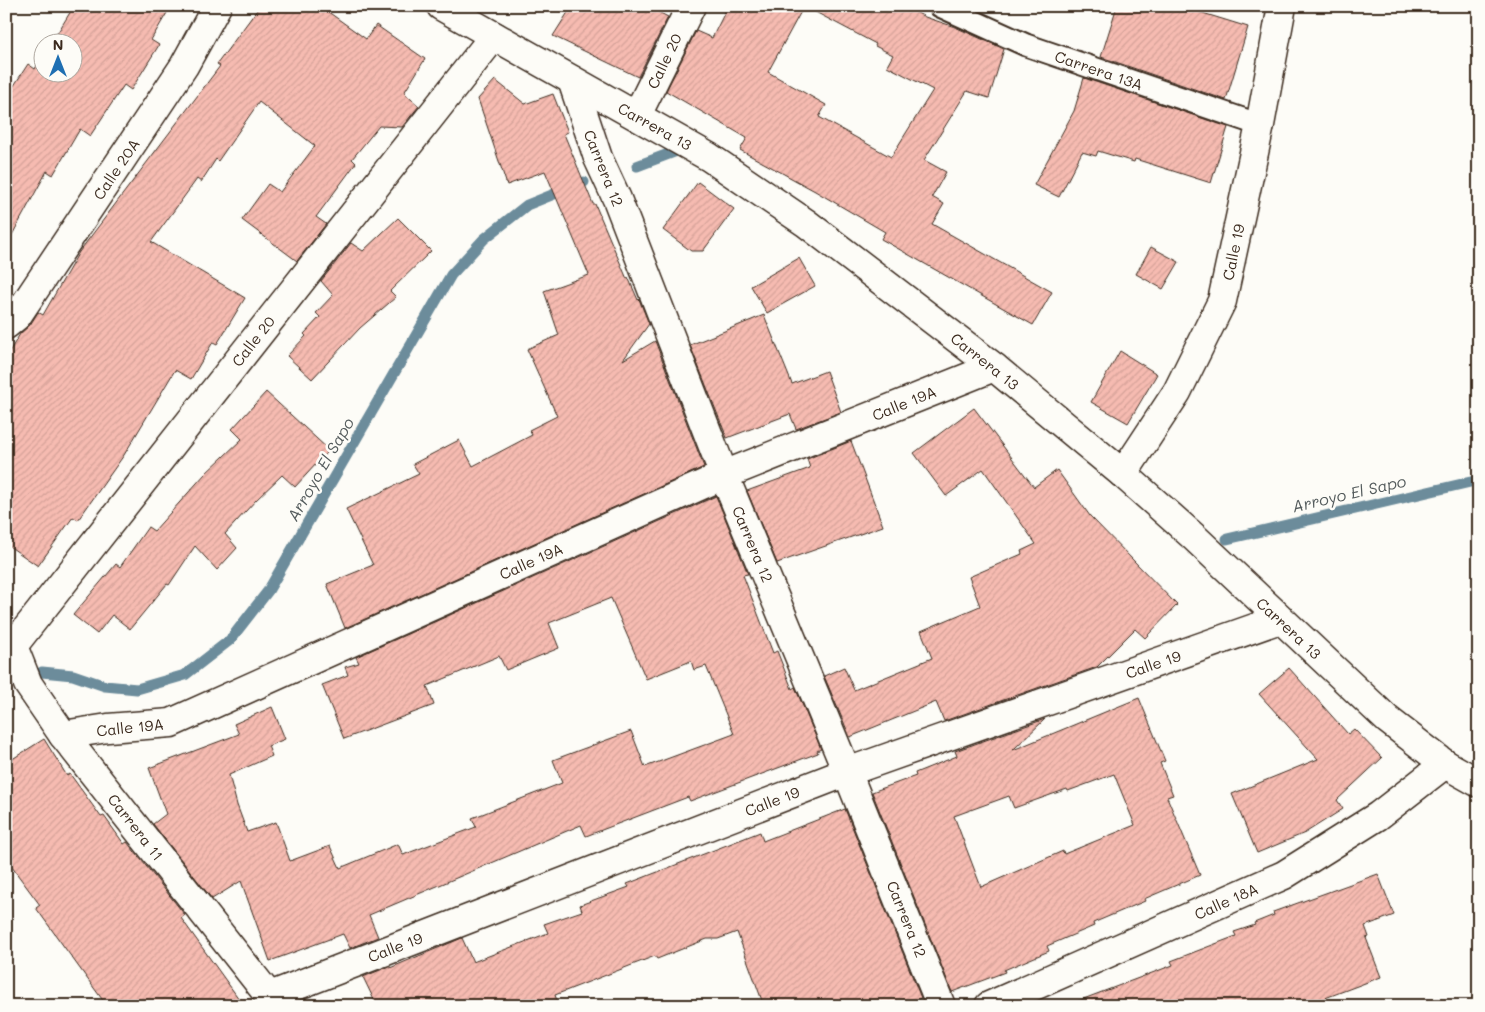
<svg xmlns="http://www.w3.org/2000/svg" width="1485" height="1012" font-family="Mali,sans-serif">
  <defs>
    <pattern id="building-hatch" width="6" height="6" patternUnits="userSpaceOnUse" patternTransform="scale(1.25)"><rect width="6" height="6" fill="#f6bbb1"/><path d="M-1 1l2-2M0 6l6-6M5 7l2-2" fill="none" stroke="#d4a198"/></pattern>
  </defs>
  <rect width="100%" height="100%" fill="#fdfcf7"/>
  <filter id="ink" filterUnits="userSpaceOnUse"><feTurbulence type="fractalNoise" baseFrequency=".02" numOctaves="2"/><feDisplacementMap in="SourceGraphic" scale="10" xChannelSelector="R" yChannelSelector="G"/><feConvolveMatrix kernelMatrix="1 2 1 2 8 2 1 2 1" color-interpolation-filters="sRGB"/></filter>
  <g filter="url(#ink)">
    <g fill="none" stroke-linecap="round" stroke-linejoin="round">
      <!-- stream -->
      <g stroke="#6c8c9b" stroke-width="11">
        <path d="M637,166L687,147"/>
        <path d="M1227,539L1479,480"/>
        <path d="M42,672L73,675L105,686L137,689L185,675L230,640L268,591L451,275L484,239L527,205L584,182"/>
      </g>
    </g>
    <!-- building -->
    <g fill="url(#building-hatch)" stroke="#3b2a1e" fill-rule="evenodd">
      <path d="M74,6H171L151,40L159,45L131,90L124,85L90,136L80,129L53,175L47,171L6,246V98L28,64L35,69L42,57V72H72V42H52Z"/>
      <path d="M260,6H320L366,39L376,25L425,59L404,93L419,106L402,127L379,126L352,159L356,163L316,217L326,224L297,261L242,220L268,184L280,192L315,146L259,102L218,161L216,159L201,182L197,179L151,242L245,298L217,344L213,342L191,379L175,370L124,455L78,520L73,517L38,566L6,544V357L20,334L30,325L38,312L43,315L79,252L220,66L217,64Z"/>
      <path d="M572,6H647L668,17L638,77L553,36Z"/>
      <path d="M728,6H804L768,72L826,105L819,117L891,157L933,90L887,66L893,55L875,46L876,44L804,6H904L925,17L955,27L1004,49L989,98L967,91L924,160L946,172L932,197L944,204L932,224L1052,292L1033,325L881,239L885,232L815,191L740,150L747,138L666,91L696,31L712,38Z"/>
      <path d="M1117,6H1180L1248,27L1226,100L1101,57Z"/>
      <path d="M1084,78L1228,127L1211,183L1135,159L1134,162L1098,151L1096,156L1082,152L1059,197L1034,185L1074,111Z"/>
      <path d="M495,80L525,104L553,94L568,132L564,134L593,204H595L627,279L628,277L638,300L639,299L649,324L623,360L655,341L704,467L345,628L327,584L373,565L346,509L419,474L413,464L459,440L473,466L532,435L529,430L557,416L527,349L559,335L544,291L589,275L545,171L507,185L478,99Z"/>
      <path d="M698,182L734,209L703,251H691L663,230Z"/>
      <path d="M398,218L431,251L390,291L396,297L360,328L312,379L287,356L306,336L304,334L320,317L316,313L333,295L321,281L351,243L363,251Z"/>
      <path d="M1151,247L1179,262L1163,289L1136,274Z"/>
      <path d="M799,258L815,286L767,313L751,286Z"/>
      <path d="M764,315L792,384L826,371L841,412L796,429L790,414L727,438L690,345Z"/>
      <path d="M1120,351L1157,374L1128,423L1091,402Z"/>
      <path d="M266,392L329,450L295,487L282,475L256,500L225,534L237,548L217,570L195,546L169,585L167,584L130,629L112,615L97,634L73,615L116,564L120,567L148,527L154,531L205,474L242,439L232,429Z"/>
      <path d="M974,408L1034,487L1057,470L1090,516L1177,605L1145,638L1135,629L1097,667L944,721L936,702L850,737L824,676L844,667L854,690L932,658L921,631L980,606L969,577L1022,554L1021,551L1036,544L983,469L946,496L914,453Z"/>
      <path d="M851,441L883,526L777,563L747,491L810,468L807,459Z"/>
      <path d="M716,496L748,574L743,575L773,653L777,651L792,689L795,687L821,749L817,751L818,753L690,801L688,797L586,836L581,825L369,915L378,937L350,948L343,934L270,961L241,881L212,899L153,824L166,814L149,768L239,734L234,724L272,707L285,739L268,746L272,756L229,775L237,805L247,832L276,822L290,861L330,846L340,868L398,844L403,855L476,827L472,818L562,783L553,760L631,731L645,767L734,734L706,666L694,670L691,661L646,679L611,598L549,623L559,648L506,670L499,656L427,686L434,705L344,739L322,685L348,675L345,667L359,663L356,657Z"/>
      <path d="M1289,668L1348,734L1354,729L1382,758L1337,800L1343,809L1305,833L1257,853L1232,794L1318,759L1259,694Z"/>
      <path d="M1139,698L1165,761L1160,763L1173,795L1167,797L1200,875L1144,899L1145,901L1093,923L1094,926L1047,946L1049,951L1004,970L1005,972L952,992L872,792L916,776L915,773L957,756L955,751L1045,719L1013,750ZM1114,774L1135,825L1064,854L1063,851L981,887L954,816L1009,796L1014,808L1067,789L1068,791Z"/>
      <path d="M44,739L67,776L70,774L101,817L104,816L124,844L127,842L185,915L181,918L244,1006H107L36,908L40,905L6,859V763Z"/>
      <path d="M845,809L921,998L902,1006H764L737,932L718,939H707L657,959L655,956L555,995L559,1006H377L363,977L390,966V968L462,938L473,962L548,933L544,924L582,911L580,905L629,887L627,884L760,832L763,841Z"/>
      <path d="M1378,874L1394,915L1365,926L1369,937L1366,938L1381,977L1304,1006H1073V1003L1173,965L1171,961L1236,936L1234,932L1255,925L1254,923L1274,915L1273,912Z"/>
    </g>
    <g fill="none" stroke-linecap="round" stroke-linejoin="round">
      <!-- service casing -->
      <g stroke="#3b2a1e" stroke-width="25">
        <path id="service" d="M940,6L1026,45L1260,125"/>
      </g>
      <!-- minor casing -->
      <g stroke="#3b2a1e" stroke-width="31">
        <g id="minor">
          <path d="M572,80L598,158L617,199L724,475L847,772L941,1006"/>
          <path d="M637,115L691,6"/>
          <path d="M6,325L17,316L184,66L217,6"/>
          <path d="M1123,474L1177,392L1222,301L1260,125L1282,6"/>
          <path d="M6,642L13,646L28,684L63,735L277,1006"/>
          <path d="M13,646L494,36"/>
          <path d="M63,735L108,728L171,723L724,475L994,367"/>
          <path d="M270,996L847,772L1280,619"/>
          <path d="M989,1006L1284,875L1378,816L1445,764"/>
        </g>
      </g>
      <!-- tertiary casing -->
      <g stroke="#3b2a1e" stroke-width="31">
        <path id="tertiary" d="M441,6L709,157L806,223L994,367L1123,474L1194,537L1388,720L1445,764L1479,783"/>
      </g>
      <!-- service -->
      <use href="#service" stroke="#fdfcf7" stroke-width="21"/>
      <!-- minor -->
      <use href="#minor" stroke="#fdfcf7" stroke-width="28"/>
      <!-- tertiary -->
      <use href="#tertiary" stroke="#fdfcf7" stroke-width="28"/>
    </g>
  </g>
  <g text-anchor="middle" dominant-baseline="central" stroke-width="5" stroke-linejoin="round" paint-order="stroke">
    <!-- street labels -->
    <g font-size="15" fill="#3b2a1e" stroke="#fdfcf7">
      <text transform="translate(664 61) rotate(-64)">Calle 20</text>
      <text transform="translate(1099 70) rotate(19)">Carrera 13A</text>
      <text transform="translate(655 126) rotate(29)">Carrera 13</text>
      <text transform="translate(604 168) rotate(68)">Carrera 12</text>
      <text transform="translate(116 169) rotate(-56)">Calle 20A</text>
      <text transform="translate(1233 252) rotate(-78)">Calle 19</text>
      <text transform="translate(253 341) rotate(-52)">Calle 20</text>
      <text transform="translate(985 361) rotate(38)">Carrera 13</text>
      <text transform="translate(904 403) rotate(-22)">Calle 19A</text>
      <text transform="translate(753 544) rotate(67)">Carrera 12</text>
      <text transform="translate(531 561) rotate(-24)">Calle 19A</text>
      <text transform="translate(1289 628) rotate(43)">Carrera 13</text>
      <text transform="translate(1153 664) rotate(-19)">Calle 19</text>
      <text transform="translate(130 727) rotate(-6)">Calle 19A</text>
      <text transform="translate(772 801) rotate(-21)">Calle 19</text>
      <text transform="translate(136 827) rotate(52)">Carrera 11</text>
      <text transform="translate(1226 901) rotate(-24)">Calle 18A</text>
      <text transform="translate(907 919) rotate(68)">Carrera 12</text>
      <text transform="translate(395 947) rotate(-21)">Calle 19</text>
    </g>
    <!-- water labels -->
    <g font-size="16" font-style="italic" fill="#545b5c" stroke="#fdfcf7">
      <text transform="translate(320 469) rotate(-60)">Arroyo El Sapo</text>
      <text transform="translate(1349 493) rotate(-13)">Arroyo El Sapo</text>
    </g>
  </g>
  <!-- margin -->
  <rect width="1485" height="1012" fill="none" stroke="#fdfcf7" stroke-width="25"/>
  <rect x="12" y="12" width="1460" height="987" fill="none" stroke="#3b2a1e" stroke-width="2" filter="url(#ink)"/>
  <!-- north arrow -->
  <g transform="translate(58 58)"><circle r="24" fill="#fdfcf7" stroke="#afa8a0"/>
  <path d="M0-4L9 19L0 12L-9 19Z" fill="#1f6fb2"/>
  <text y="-8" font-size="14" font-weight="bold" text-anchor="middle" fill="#3b2a1e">N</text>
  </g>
</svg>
